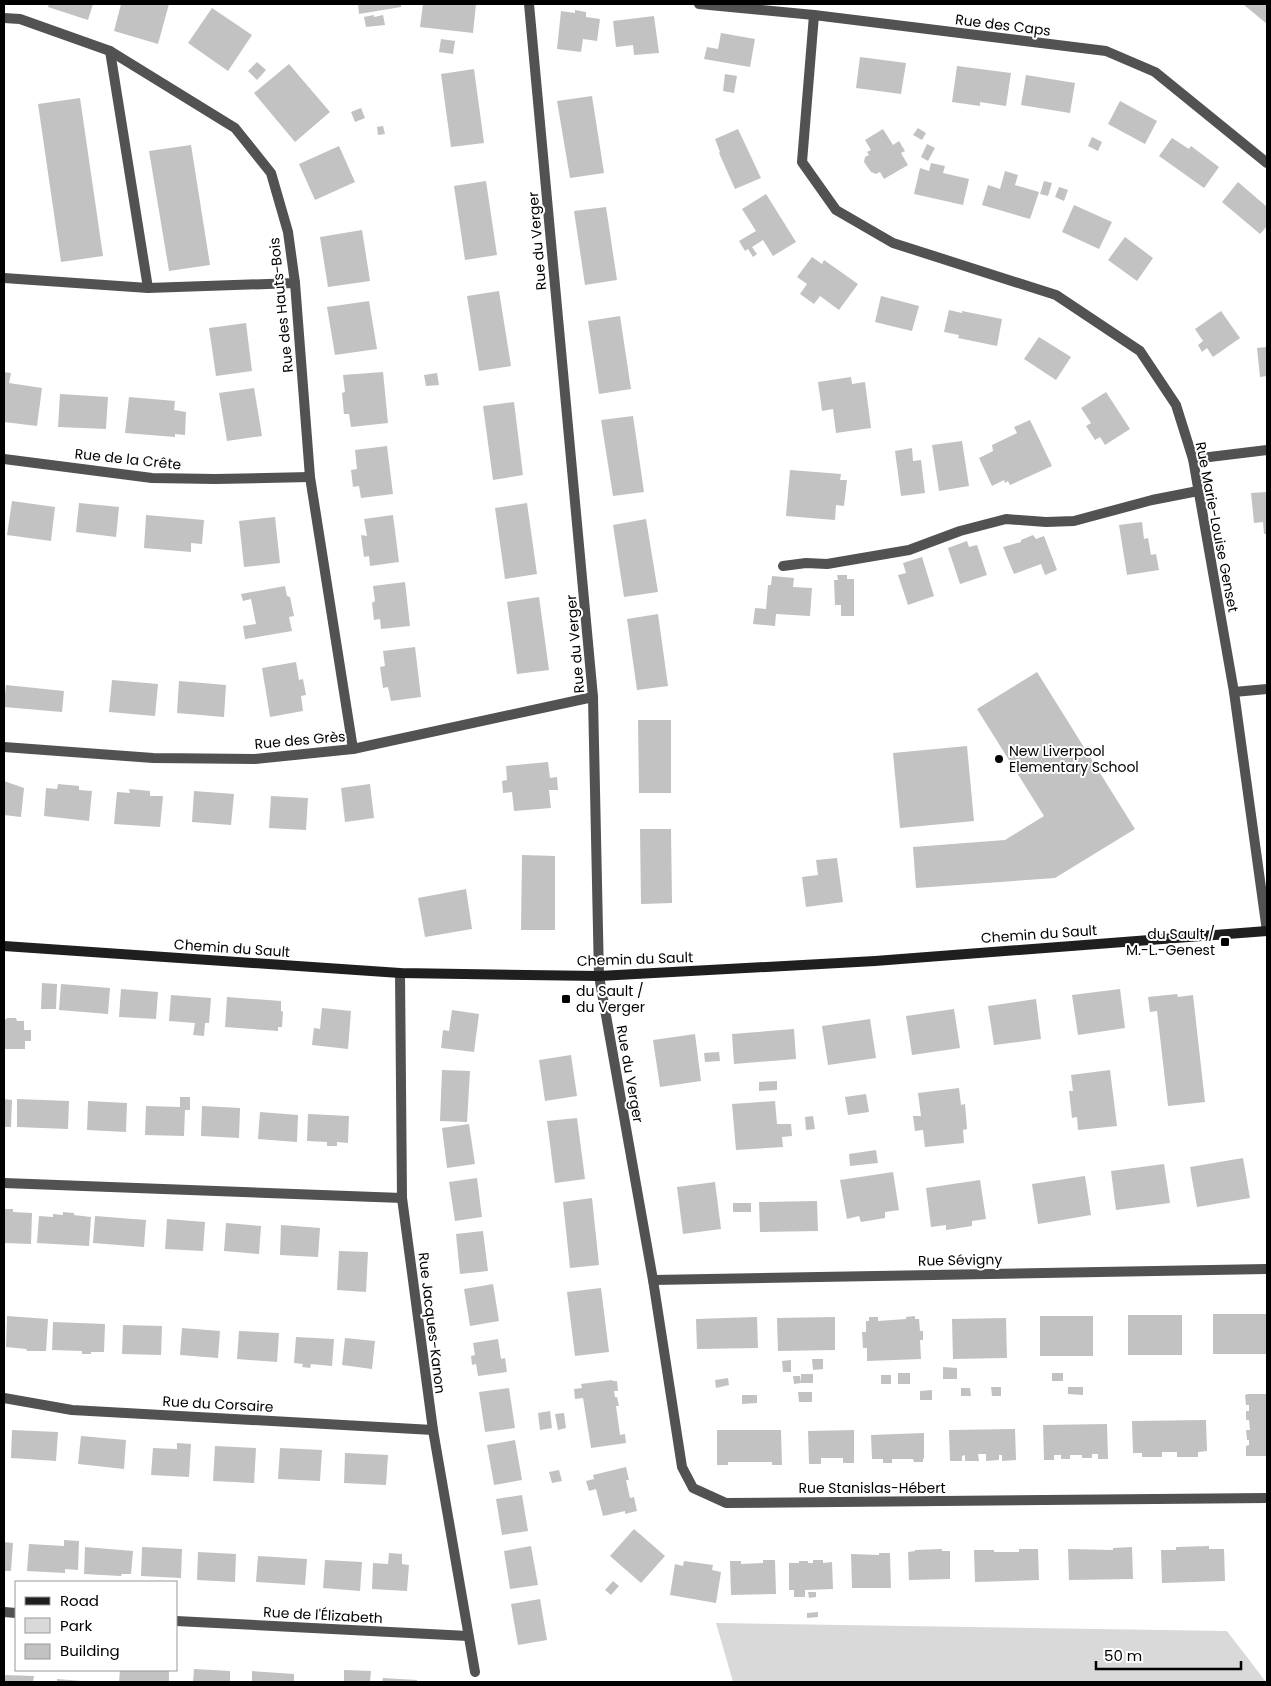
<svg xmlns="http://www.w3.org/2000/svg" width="1271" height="1686" font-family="Poppins,sans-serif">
  <rect width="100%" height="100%" fill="#fff"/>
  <!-- green -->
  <path fill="#d9d9d9" d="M716,1623L1227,1631L1266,1682H733Z"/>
  <!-- building -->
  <g fill="#c2c2c2">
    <path d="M49,4H93L88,20L48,7Z"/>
    <path d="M121,4H169L158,44L114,31Z"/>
    <path d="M358,4H401V7L359,14Z"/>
    <path d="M423,4H476L473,33L420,27Z"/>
    <path d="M1243,4H1267V24Z"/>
    <path d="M212,8L252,35L228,71L188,43Z"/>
    <path d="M575,10L586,12V17L600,19L597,41L583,39L581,52L557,49L561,11L575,13Z"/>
    <path d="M374,15V17L383,15L385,25L366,27L364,17Z"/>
    <path d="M654,16L659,53L634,55L633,45L616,47L613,21Z"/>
    <path d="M721,33L755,39L750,67L704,59L707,47L718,49Z"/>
    <path d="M441,39L455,41L453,54L439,52Z"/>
    <path d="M860,57L906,63L901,94L856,88Z"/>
    <path d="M257,62L266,70L257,80L248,71Z"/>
    <path d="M289,64L330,112L295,142L254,93Z"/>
    <path d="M957,66L1011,73L1006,106L980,102V106L952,102Z"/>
    <path d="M474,69L484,143L451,147L441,74Z"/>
    <path d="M725,74L737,76L734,93L723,91Z"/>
    <path d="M1026,75L1075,83L1070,113L1021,105Z"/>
    <path d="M592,96L604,173L570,178L557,101Z"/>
    <path d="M80,98L103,256L61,262L38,104Z"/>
    <path d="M1120,101L1157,121L1145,144L1108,124Z"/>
    <path d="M361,108L365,118L355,122L351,112Z"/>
    <path d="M383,126L385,134L378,135L377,127Z"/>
    <path d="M918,128L926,133L922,140L913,135Z"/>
    <path d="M738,129L761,178L735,189L719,153L720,152L715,139Z"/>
    <path d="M883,129L893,145L899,141L905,151L901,153L908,165L884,179L880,172L876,174L871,172L864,162L865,157L869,155L867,152L871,150L865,140Z"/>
    <path d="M1092,137L1102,142L1098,151L1088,146Z"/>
    <path d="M1172,138L1189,149L1191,146L1219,167L1204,188L1159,156Z"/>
    <path d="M927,144L935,148L928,161L921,157Z"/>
    <path d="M191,145L210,265L169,271L149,151Z"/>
    <path d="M339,146L355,182L315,200L299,164Z"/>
    <path d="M931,163L945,166L943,173L969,179L963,205L914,194L920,168L929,171Z"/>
    <path d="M1005,171L1018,175L1015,185L1039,192L1030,219L982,205L988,185L1000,189Z"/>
    <path d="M486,181L497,255L465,260L454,186Z"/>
    <path d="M1044,181L1052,183L1048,196L1040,194Z"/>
    <path d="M1238,182L1267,207V226L1260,234L1222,202Z"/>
    <path d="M1059,187L1068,190L1064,201L1055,197Z"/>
    <path d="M766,194L796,242L773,256L763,240L752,247L757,254L753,257L748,249L745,251L739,241L756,231L742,209Z"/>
    <path d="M1074,205L1112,222L1099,249L1062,232Z"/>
    <path d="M606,207L617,280L585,285L574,211Z"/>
    <path d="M362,230L370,281L328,287L320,237Z"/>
    <path d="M1125,237L1153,258L1137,281L1108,260Z"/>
    <path d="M812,257L822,264L824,260L858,284L839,310L820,296L814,304L800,294L807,284L797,277Z"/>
    <path d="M499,291L511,366L479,371L467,296Z"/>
    <path d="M881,296L919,306L912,331L875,322Z"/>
    <path d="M369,301L377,349L335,355L327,307Z"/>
    <path d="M949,310L962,313V311L1002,319L997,346L958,338L959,335L944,332Z"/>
    <path d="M1221,311L1240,338L1213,357L1207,348L1202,352L1198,345L1203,341L1195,329Z"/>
    <path d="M620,316L631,389L599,394L588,321Z"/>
    <path d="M246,323L252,371L216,376L209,328Z"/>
    <path d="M1039,337L1071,357L1056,380L1024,359Z"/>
    <path d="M1267,347V376L1260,377L1257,348Z"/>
    <path d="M4,372L11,373L9,383L42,388L37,426L4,422Z"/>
    <path d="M383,372L388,423L351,427L349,414H344L342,393L345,392L343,375Z"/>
    <path d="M437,373L439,385L426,386L424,375Z"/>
    <path d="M851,377L852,384L865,382L871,428L836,433L833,409L822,411L818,382Z"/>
    <path d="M254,388L262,436L227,441L219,393Z"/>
    <path d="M1106,392L1130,429L1105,445L1100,437L1095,440L1086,426L1091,423L1081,408Z"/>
    <path d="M60,394L108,397L106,429L58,427Z"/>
    <path d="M129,397L175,401L174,410L186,412L185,435L175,434V437L125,433Z"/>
    <path d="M514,402L523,475L493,480L483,406Z"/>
    <path d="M633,416L644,492L613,496L601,420Z"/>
    <path d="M1030,420L1052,466L1010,485L1008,481L1005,483L1004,480L992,486L979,458L993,451L992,445L1017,433L1014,427Z"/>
    <path d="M962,441L969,486L939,491L932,445Z"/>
    <path d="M387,446L393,494L361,498L359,486L353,487L351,470L357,469L355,450Z"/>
    <path d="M912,448L913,461L921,460L925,493L901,496L895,451Z"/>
    <path d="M790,470L841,474L840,480H847L844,506L836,505L835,520L786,516Z"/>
    <path d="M1267,492V534H1264L1263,522L1254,523L1251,493Z"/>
    <path d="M12,501L55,507L51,541L7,535Z"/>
    <path d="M79,503L119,507L116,537L76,532Z"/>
    <path d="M527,503L537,574L505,579L495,508Z"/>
    <path d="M146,515L204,520L202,544L191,543V552L144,548Z"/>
    <path d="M393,515L399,562L370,566L369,556L364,557L361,535L367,536L364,519Z"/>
    <path d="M275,517L280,563L244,567L239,521Z"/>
    <path d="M646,519L658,592L624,597L613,525Z"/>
    <path d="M1142,522L1144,539L1148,538L1151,555L1156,554L1159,570L1127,575L1119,525Z"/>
    <path d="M1033,535L1036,539L1044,536L1057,570L1045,575L1041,564L1014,574L1003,547L1021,542V540Z"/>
    <path d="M967,541L969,547L977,545L987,575L960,584L948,548Z"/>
    <path d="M922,557L934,596L908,605L898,575L906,573L903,563Z"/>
    <path d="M837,575H847V579H854V616H841V605H835L834,580H838Z"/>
    <path d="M772,576L794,578L793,587L812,588L810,616L776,614L775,626L753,624L755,608L766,609L768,585H771Z"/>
    <path d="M405,582L410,626L381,629L380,619L374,620L372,603L375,601L373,586Z"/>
    <path d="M285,586L287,596L290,597L294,616L289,617L292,631L245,639L243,626L256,624L251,599L243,601L241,594Z"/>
    <path d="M539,597L549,670L517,674L507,602Z"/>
    <path d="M658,614L668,686L637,690L627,619Z"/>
    <path d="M415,647L421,697L391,701L388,687L383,688L380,667L385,666L383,651Z"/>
    <path d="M296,662L299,680L303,679L306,695L301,696L303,711L270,717L262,668Z"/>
    <path d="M1037,672L1135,829L1055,878L916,888L913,847L1005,840L1044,816L977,709Z"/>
    <path d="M112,680L158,684L155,716L109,712Z"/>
    <path d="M179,681L226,685L224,717L177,713Z"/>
    <path d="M6,685L64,691L62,712L4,707Z"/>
    <path d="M638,720H671V793H639Z"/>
    <path d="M967,746L974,821L900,828L893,753Z"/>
    <path d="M548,762L550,778L557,777L558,790H549L551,808L514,811L512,792L503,793L502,781L507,780L506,766Z"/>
    <path d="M4,781L24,788L21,817L4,815Z"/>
    <path d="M58,784L79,786V790L92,791L89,821L44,816L46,788L57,789Z"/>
    <path d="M370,784L374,818L345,822L341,788Z"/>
    <path d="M129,789L150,791V796H163L160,827L114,824L117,792L130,793Z"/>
    <path d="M194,791L234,794L231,825L192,822Z"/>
    <path d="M271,796L308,798L306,830L269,828Z"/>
    <path d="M640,829H671L672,903L641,904Z"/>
    <path d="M522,855L555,856V930H521Z"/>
    <path d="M837,858L843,902L806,907L802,877L818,875L816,860Z"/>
    <path d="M466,889L472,929L425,937L418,898Z"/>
    <path d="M42,983L57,984L56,1009H41Z"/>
    <path d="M61,984L110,988L108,1014L59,1010Z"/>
    <path d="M121,989L158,992L156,1019L119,1017Z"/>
    <path d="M1120,989L1125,1028L1078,1035L1072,995Z"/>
    <path d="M1177,994L1178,997L1193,995L1205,1102L1168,1106L1157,1011L1150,1012L1148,997Z"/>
    <path d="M171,995L211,998L209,1023H205L204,1036L193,1035L195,1023L169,1021Z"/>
    <path d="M227,997L281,1001V1011L283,1012L282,1027H278V1031L225,1027Z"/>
    <path d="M1036,999L1041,1039L994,1045L988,1006Z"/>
    <path d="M322,1008L351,1011L348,1049L312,1045L314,1028L320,1029Z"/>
    <path d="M954,1009L960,1048L912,1055L906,1016Z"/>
    <path d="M452,1010L479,1014L474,1052L441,1048L443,1030L449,1031Z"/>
    <path d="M7,1018H16L17,1021H24V1030H31V1041H25V1049H4V1021Z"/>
    <path d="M870,1019L876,1058L828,1065L822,1026Z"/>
    <path d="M794,1029L796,1059L734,1064L732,1034Z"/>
    <path d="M695,1034L701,1081L660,1087L653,1040Z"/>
    <path d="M719,1052L720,1061L705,1062L704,1053Z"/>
    <path d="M571,1055L577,1096L545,1101L539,1060Z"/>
    <path d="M442,1070L470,1071L467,1122L440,1121Z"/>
    <path d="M1110,1070L1117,1126L1078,1130L1077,1117L1072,1118L1069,1091H1073L1071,1075Z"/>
    <path d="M777,1081V1090L759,1091V1082Z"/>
    <path d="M959,1088L961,1105L965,1104L967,1129L963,1130L964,1143L925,1147L923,1130L915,1131L913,1116H921L918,1093Z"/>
    <path d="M866,1094L869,1112L848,1115L845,1097Z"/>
    <path d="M180,1097H190V1110H185L184,1136L145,1135L146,1106L180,1107Z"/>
    <path d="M4,1099L12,1100L11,1127H4Z"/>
    <path d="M17,1099L69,1101L68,1129L17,1127Z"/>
    <path d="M88,1101L127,1103L126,1132L87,1130Z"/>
    <path d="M775,1101L777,1124H791L792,1136L782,1137L783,1147L736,1150L732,1104Z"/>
    <path d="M202,1106L240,1108L239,1138L201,1136Z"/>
    <path d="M260,1112L298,1115L297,1142L258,1139Z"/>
    <path d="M308,1114L349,1116L348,1143L337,1142V1146H327V1142L307,1141Z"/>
    <path d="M813,1116L815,1129L806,1130L805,1117Z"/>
    <path d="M577,1118L585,1179L555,1183L547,1121Z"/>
    <path d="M469,1124L475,1164L447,1168L442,1128Z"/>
    <path d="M876,1150L878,1163L850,1166L849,1154Z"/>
    <path d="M1243,1158L1250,1198L1197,1207L1190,1167Z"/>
    <path d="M1164,1164L1170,1203L1116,1210L1111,1171Z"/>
    <path d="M893,1172L899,1210L885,1212V1218L861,1222L859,1216L847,1219L840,1180Z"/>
    <path d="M1085,1176L1091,1215L1038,1224L1032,1184Z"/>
    <path d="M477,1178L482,1217L455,1221L449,1182Z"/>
    <path d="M980,1180L986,1219L972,1221V1226L946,1230V1225L931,1227L926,1188Z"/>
    <path d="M715,1182L721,1229L683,1234L677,1187Z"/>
    <path d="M592,1198L599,1265L570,1268L563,1202Z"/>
    <path d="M817,1201L818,1231L760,1232L759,1202Z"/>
    <rect x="733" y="1203" width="18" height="9"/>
    <path d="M4,1209H13V1212L32,1213L31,1244L4,1243Z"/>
    <path d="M63,1212L74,1213V1215L91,1217L89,1246L37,1243L39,1216L53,1217V1214L63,1215Z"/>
    <path d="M95,1216L146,1220L144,1247L93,1243Z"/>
    <path d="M167,1219L205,1222L203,1251L165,1249Z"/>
    <path d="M226,1223L261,1226L259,1254L224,1251Z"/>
    <path d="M281,1225L320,1228L318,1257L280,1255Z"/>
    <path d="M483,1231L488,1271L460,1274L456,1234Z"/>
    <path d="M339,1251L368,1252L366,1292L337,1290Z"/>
    <path d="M493,1284L499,1321L470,1326L464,1289Z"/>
    <path d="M601,1288L609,1352L575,1356L567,1292Z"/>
    <path d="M1213,1314H1266L1267,1354H1213Z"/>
    <rect x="1128" y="1315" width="54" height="40"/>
    <path d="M7,1316L48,1319L46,1351H27L26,1349L6,1347Z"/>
    <path d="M915,1316V1319H919L920,1331H923V1340H920L921,1359L867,1361V1348H863L862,1332H866V1321H869V1317H878V1321L906,1319V1317Z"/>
    <rect x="1040" y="1316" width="53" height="40"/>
    <path d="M757,1317L758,1348L697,1349L696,1319Z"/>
    <path d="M835,1317V1350L778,1351L777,1318Z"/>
    <path d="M1006,1318L1007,1358L953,1359L952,1319Z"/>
    <path d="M53,1322L105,1324L104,1352H91V1354H82V1351L52,1350Z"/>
    <path d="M123,1325L162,1326L161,1355L122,1354Z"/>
    <path d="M182,1328L220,1331L218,1358L180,1355Z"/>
    <path d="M239,1331L279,1333L277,1362L237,1359Z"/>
    <path d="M296,1337L334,1339L332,1366L311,1364L310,1368L302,1367L303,1364L294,1363Z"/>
    <path d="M345,1338L375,1341L372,1369L342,1365Z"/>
    <path d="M498,1339L501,1359L505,1358L507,1372L478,1376L476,1364L472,1365L471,1356L475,1355L473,1343Z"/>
    <path d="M812,1359H823V1369L813,1370Z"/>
    <path d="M791,1360V1372H783L782,1361Z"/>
    <path d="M943,1367L957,1368V1379H943Z"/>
    <rect x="898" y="1373" width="12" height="11"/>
    <rect x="1052" y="1373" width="11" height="8"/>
    <rect x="801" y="1374" width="12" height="9"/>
    <rect x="881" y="1375" width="10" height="9"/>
    <path d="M793,1376H800L801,1383L794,1384Z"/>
    <path d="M728,1378L729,1385L716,1388L715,1380Z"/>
    <path d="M612,1380L613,1381H617L618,1391H614L615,1397H617L619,1406H616L620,1435L625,1434L626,1443L591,1448L583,1398L575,1399L574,1389L582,1388L581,1384Z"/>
    <path d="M991,1387H1001V1396H992Z"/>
    <path d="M1068,1387H1083V1395L1068,1394Z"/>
    <path d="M509,1388L515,1428L485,1432L479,1392Z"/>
    <path d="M961,1388H970L971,1396H961Z"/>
    <path d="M932,1390V1400H920V1391Z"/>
    <path d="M798,1392H812V1402H799Z"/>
    <path d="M1248,1394H1267V1456H1246V1446L1249,1445V1440H1247L1246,1430H1250L1249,1420H1246V1411H1249V1405H1246L1245,1395Z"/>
    <path d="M742,1395H757V1403L742,1404Z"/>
    <path d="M550,1411L552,1428L540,1430L538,1413Z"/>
    <path d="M564,1413L566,1428L558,1430L555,1414Z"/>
    <path d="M1206,1420L1207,1451L1198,1452V1457H1177V1452H1162V1457H1142V1453H1133L1132,1421Z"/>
    <path d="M1107,1424L1108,1459H1098V1454H1092V1458H1082V1455H1070V1459H1061V1455H1054V1460H1044L1043,1425Z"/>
    <path d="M1015,1429L1016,1460L1002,1461V1455H999V1460L986,1461V1454H978L979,1461H965V1455L962,1456V1461H950L949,1430Z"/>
    <path d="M12,1430L58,1432L56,1461L11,1458Z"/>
    <path d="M717,1430H781L782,1465H772V1462H728V1465H717Z"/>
    <path d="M854,1430V1463H843V1458H821V1464H809L808,1431Z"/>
    <path d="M924,1433V1459L923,1458V1462H914L913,1459H892V1463H883V1459H872L871,1435Z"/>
    <path d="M81,1436L126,1440L124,1469L78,1464Z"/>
    <path d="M515,1440L522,1480L494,1485L487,1445Z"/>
    <path d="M177,1443L191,1444L189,1477L151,1475L153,1448L177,1449Z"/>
    <path d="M215,1446L256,1448L254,1483L213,1481Z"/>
    <path d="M280,1448L322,1450L320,1481L278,1479Z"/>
    <path d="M345,1453L388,1455L386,1485L344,1483Z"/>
    <path d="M626,1467L629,1480H626L630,1498L634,1497L637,1511L625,1514V1511L603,1516L596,1489L589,1491L586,1481L594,1479L593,1475Z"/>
    <path d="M559,1470L562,1481L552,1483L549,1472Z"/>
    <path d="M522,1495L528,1531L502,1535L496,1499Z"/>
    <path d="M634,1529L665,1556L641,1583L610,1556Z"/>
    <path d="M64,1540L79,1541L78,1570L65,1569V1573L27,1571L29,1544L64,1546Z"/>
    <path d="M4,1542L13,1543L11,1571H4Z"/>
    <path d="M531,1546L538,1585L510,1589L504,1551Z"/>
    <path d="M1209,1546V1549H1224L1225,1581L1162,1583L1161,1550H1176V1547Z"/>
    <path d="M85,1547L133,1551L131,1574H122L121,1576L84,1574Z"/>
    <path d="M142,1547L182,1549L181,1578L141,1576Z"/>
    <path d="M1132,1547L1133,1579L1069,1580L1068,1549L1113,1550V1548Z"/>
    <path d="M942,1549V1551H950V1579L909,1580L908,1552L915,1551V1550Z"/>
    <path d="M1019,1549H1038L1039,1580L975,1582L974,1550H994V1552H1019Z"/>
    <path d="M198,1552L236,1554L235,1582L197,1580Z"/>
    <path d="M389,1553L402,1554V1564L409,1565L407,1591L372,1589L373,1563L388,1564Z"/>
    <path d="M879,1553H890L891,1588H852L851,1554L879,1555Z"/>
    <path d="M258,1556L307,1559L305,1585L256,1582Z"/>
    <path d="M325,1560L362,1562L360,1591L323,1588Z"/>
    <path d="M763,1560H775L776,1594L731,1595L730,1561H741V1564L763,1563Z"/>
    <path d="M813,1560H823V1563L832,1562L833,1589L805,1590V1597H794V1590H789V1563H799V1561H808V1563H813Z"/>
    <path d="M684,1561L713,1565L712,1570L721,1572L716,1603L670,1595L675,1564L683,1566Z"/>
    <path d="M613,1581L619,1586L611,1595L605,1590Z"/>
    <path d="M808,1592H816V1597L809,1598Z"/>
    <path d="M540,1599L547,1640L518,1645L511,1604Z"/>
    <path d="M818,1612V1617L807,1618V1613Z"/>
    <path d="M194,1669L230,1671V1682H193Z"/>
    <path d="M120,1670H169V1682H119Z"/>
    <path d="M344,1670L371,1671L370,1682H344Z"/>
    <path d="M252,1671L294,1674V1682H252Z"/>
    <path d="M4,1675L34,1676L33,1682H4Z"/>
    <path d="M383,1678L417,1680V1682H382Z"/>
    <path d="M57,1679L82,1681V1682H57Z"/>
  </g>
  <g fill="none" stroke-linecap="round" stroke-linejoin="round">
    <!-- street -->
    <g stroke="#525252" stroke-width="10">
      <path d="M529,4L593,697L599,976L653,1280L682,1467L693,1488L726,1503L1267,1498"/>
      <path d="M699,4L814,15L1106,51L1155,72L1267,163"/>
      <path d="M814,15L802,162L836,210L893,243L1056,295L1140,351L1176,405L1193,459L1234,692L1267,931"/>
      <path d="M4,18L20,19L110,51L235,128L271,173L288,232L295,283L310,477L353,749"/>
      <path d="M110,51L148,288"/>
      <path d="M4,278L148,288L295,283"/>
      <path d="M4,459L152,478L215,479L310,477"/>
      <path d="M1193,459L1267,450"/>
      <path d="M783,566L806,563L827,564L909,550L960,531L1006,519L1046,522L1074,521L1152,500L1198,491"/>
      <path d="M1234,692L1267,689"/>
      <path d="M4,747L153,758L255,759L353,749L593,697"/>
      <path d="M400,973L402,1198L433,1430L475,1672"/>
      <path d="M4,1183L402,1198"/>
      <path d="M653,1280L1267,1269"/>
      <path d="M4,1398L72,1410L433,1430"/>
      <path d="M4,1612L16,1613"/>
      <path d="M176,1621L468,1636"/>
    </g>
    <!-- secondary -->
    <path stroke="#1f1f1f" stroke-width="10" d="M4,946L400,973L599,976L875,961L1267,931"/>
  </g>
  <!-- markers -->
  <g fill="#000" stroke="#fff" stroke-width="2">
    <circle cx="999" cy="759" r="5"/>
    <rect x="1220" y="937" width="10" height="10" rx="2.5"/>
    <rect x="561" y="994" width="10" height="10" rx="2.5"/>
  </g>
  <g text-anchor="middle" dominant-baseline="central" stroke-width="4" stroke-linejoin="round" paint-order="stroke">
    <!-- street labels -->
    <g font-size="14" fill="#000" stroke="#fff">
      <text transform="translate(1003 25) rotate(7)">Rue des Caps</text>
      <text transform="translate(537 241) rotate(-95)">Rue du Verger</text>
      <text transform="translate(281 305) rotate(-96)">Rue des Hauts-Bois</text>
      <text transform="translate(128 459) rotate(6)">Rue de la Crête</text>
      <text transform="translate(1217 527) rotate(79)">Rue Marie-Louise Genset</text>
      <text transform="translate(575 644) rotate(-95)">Rue du Verger</text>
      <text transform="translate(300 740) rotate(-5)">Rue des Grès</text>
      <text transform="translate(1039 934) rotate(-4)">Chemin du Sault</text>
      <text transform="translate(232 948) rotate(4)">Chemin du Sault</text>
      <text transform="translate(635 959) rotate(-2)">Chemin du Sault</text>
      <text transform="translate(630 1074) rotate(80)">Rue du Verger</text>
      <text transform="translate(960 1260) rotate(-1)">Rue Sévigny</text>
      <text transform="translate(432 1323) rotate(83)">Rue Jacques-Kanon</text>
      <text transform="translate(218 1404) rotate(3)">Rue du Corsaire</text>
      <text x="872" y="1488">Rue Stanislas-Hébert</text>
      <text transform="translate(323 1615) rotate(3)">Rue de l'Élizabeth</text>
    </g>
    <!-- poi labels -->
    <g font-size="14" fill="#000" stroke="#fff" text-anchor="start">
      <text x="1009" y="751">New Liverpool<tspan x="1009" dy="16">Elementary School</tspan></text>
      <text x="1215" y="934" text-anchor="end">du Sault /<tspan x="1215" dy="16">M.-L.-Genest</tspan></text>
      <text x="576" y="991">du Sault /<tspan x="576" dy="16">du Verger</tspan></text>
    </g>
  </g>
  <!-- border -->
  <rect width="1271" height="1686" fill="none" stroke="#000000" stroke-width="10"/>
  <!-- legend -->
  <rect x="15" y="1581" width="162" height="90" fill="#ffffff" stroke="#999999"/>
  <rect x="25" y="1597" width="25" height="8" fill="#1f1f1f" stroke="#999999"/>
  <text x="60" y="1606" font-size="15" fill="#000000">Road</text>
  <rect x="25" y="1618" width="25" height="15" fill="#d9d9d9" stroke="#999999"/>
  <text x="60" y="1631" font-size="15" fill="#000000">Park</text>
  <rect x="25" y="1644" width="25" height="15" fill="#c2c2c2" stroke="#999999"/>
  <text x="60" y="1656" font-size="15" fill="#000000">Building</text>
  <!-- scale -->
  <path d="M1096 1661v8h145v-8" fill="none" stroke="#000000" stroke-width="2.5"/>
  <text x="1104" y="1661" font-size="15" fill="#000000" stroke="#ffffff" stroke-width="4" paint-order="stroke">50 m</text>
</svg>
